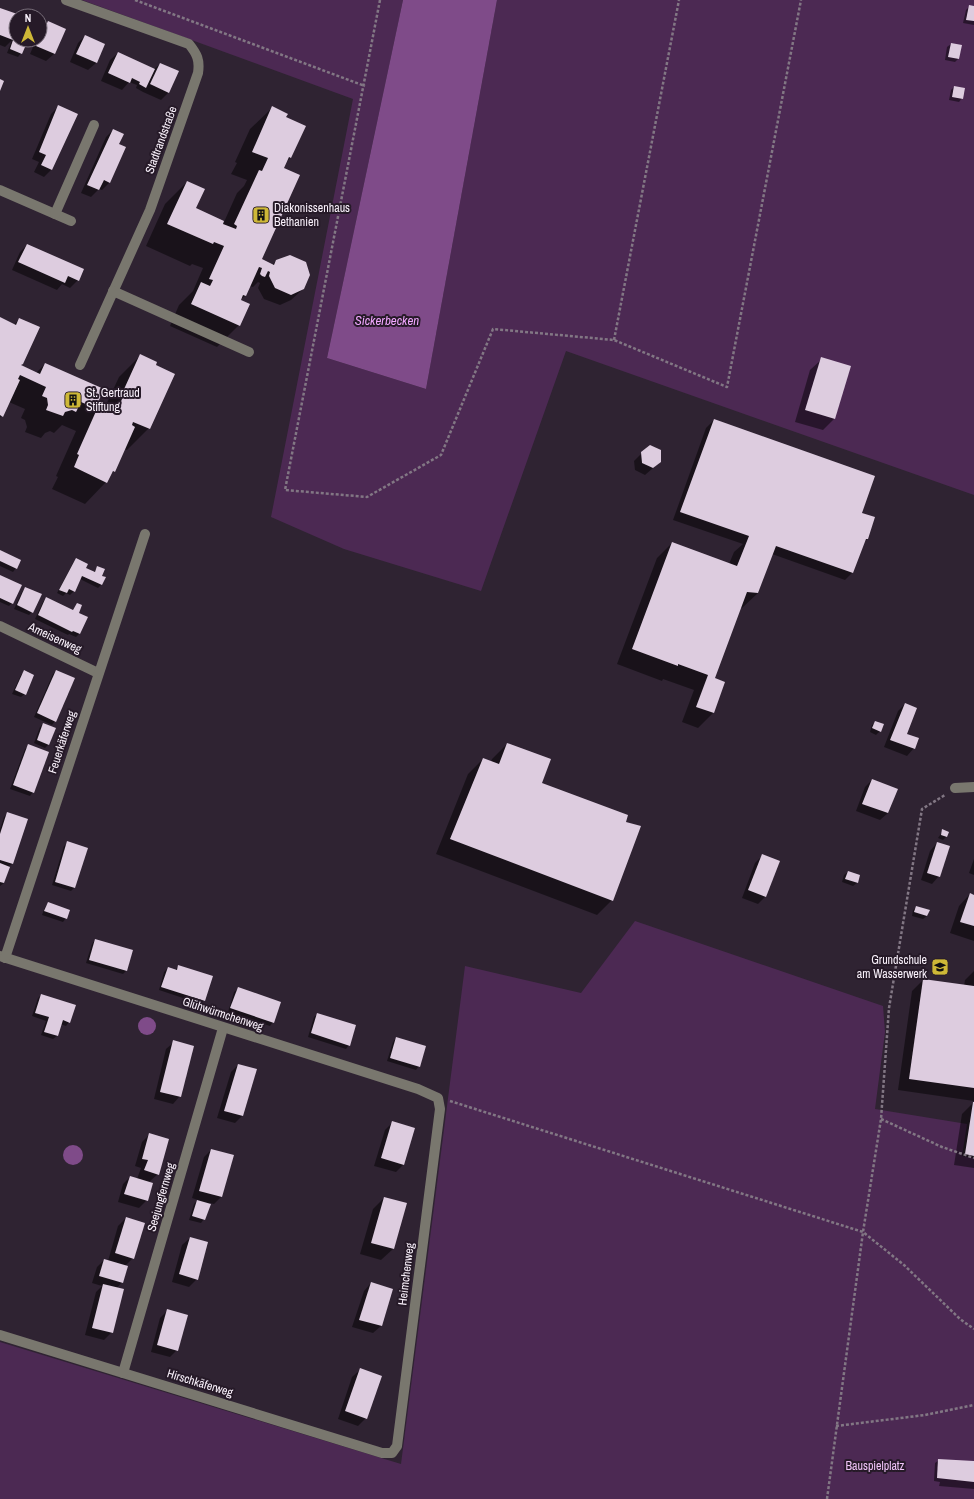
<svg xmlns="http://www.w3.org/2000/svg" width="974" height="1499" font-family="'Archivo Narrow',sans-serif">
  <rect width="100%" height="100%" fill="#2f2332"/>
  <!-- green -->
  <g fill="#4c2953">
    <path d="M82,0H403L327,358L426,389L497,0H974V495L566,351L481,591L344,549L271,517L353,99Z"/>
    <path d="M635,921L883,1006L885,1032L875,1109L967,1124L962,1156L974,1158V1499H0V1342L401,1464L465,966L581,993Z"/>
  </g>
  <!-- water -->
  <g fill="#7f4b89">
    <path d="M403,0H497L426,389L327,358Z"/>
    <circle cx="147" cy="1026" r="9"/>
    <circle cx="73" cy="1155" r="10"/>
  </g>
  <!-- shadow -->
  <g fill="#0007">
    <path d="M970,6L974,7V25L963,23L966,10Z"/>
    <path d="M0,9L20,16H16V40H27L21,53L18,57L7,53L12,40L5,47L0,45Z"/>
    <path d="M48,22L65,29L54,54L46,61L30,54L36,40H40L41,29Z"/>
    <path d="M85,36L104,44L96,63L88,70L70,62L78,43Z"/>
    <path d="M951,44L961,46L958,59L955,62L945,60L947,47Z"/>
    <path d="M118,53L154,69L160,64L168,93L161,100L143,92L136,88L137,85L129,82L122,90L101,81L110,60Z"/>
    <path d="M954,87L962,98L959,102L949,100L951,90Z"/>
    <path d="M59,106L52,169L44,177L34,172L39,162L32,159L51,114Z"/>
    <path d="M272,108L285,118L304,126L290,158L285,163L261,260L272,265L276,261L303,289L291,300L280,305L264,299L258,288L260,283L258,282L253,287L249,286L245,296L240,300L239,325L217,347L170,326L179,305L193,291L203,268L192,264L190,266L146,246L165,204L187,182L195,209L224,222L237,193L244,186L247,180L231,174L237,163L235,162L250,129Z"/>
    <path d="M113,130L118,144L109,183L102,190L99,189L91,197L81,193L106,137Z"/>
    <path d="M27,245L78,280L70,288L62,284L57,290L12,270L20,252Z"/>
    <path d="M0,318L14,325L19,319L20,365L36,373L45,364L97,401L106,405L119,377L141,355L149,428L127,450L124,449L114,471L109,476L106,482L85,504L52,489L58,477L56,476L76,431L62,425L54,433L50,431L45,433L41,438L25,432L27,427L25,420L21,418L25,409L9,402L0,418Z"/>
    <path d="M822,359L834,419L823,430L795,422L810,370Z"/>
    <path d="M714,420L860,513L867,539L863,543L853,572L845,580L772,554L758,593L742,608L740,607L714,678L724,682L713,713L698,728L682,722L694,690L663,679L662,681L617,664L657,558L672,543L729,564L734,552L743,544L673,520L706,428Z"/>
    <path d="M642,453L660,462L645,475L635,470L634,461Z"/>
    <path d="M0,551L16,568L13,572L0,566Z"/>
    <path d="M76,559L84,568L93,573L98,567L101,576V585L98,588L80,579L74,591L70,595L66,593L63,596L57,593L73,563Z"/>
    <path d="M0,576L12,603L9,606L0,602Z"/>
    <path d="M25,588L32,612L29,615L14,609L22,592Z"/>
    <path d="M46,598L72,611L77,604L79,634L76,637L69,634L68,635L35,619L43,602Z"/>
    <path d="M25,671V694L21,697L12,694L21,675Z"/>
    <path d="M56,671L55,721L52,725L34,717L53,674Z"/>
    <path d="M905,704L906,734L914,748L907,756L884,747L898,711Z"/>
    <path d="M876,722L880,731L876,735L870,732L872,725Z"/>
    <path d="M43,724L55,729L48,745L45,748L34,743L40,727Z"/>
    <path d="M507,744L541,783L612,900L597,915L436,854L468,774L483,759L491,762L492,759Z"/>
    <path d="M29,746L33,792L30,796L10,789L25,749Z"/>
    <path d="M872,780L888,813L880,820L856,811L865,787Z"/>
    <path d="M8,813L27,819L12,864L9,866L4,883L0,886V829L4,817Z"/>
    <path d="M943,831L947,836L943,840L938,838Z"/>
    <path d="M68,843L74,888L71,891L52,885L64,846Z"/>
    <path d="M937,843L939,876L932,884L921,880L930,851Z"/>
    <path d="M762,856L779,862L765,897L758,904L742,898L755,863Z"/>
    <path d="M974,859V875L969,873Z"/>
    <path d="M848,872L859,876L857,883L853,886L842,882L844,875Z"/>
    <path d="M970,894L974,896V941L950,933L959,906Z"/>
    <path d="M48,904L66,918L63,922L42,915L45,907Z"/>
    <path d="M917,907L928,910L927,916L923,919L912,916L913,910Z"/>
    <path d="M95,940L126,971L123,974L86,963L92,944Z"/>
    <path d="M179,966L204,1000L201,1004L159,990L164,972L168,968L175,970Z"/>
    <path d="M974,971V1101L898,1090L912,991L923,980L964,986L965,980Z"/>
    <path d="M238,989L273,1022L270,1026L228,1012L234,992Z"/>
    <path d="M41,995L69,1022L66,1026L60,1024L57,1036L53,1039L41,1035L46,1021L32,1016L38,998Z"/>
    <path d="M318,1014L349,1045L346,1049L308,1037L314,1017Z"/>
    <path d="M396,1038L419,1066L416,1070L387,1061L393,1042Z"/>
    <path d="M174,1042L180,1096L173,1104L154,1099L166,1049Z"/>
    <path d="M238,1065L255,1070L242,1116L235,1123L217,1118L231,1072Z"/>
    <path d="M973,1103H974V1168L954,1165L962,1114Z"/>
    <path d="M393,1122L414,1129L403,1165L396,1172L374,1166L385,1130Z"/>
    <path d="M150,1134L158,1174L149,1182L147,1200L139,1208L118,1202L123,1184L130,1177L137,1179L141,1168L135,1166L142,1142Z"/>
    <path d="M211,1150L232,1156L221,1197L214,1204L210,1203L204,1219L201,1223L189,1220L194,1204L198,1200L192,1198L204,1157Z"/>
    <path d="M384,1198L406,1204L393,1249L381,1260L360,1254L373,1209Z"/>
    <path d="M126,1218L133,1258L125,1266L122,1282L117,1288L112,1332L104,1340L85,1335L96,1292L102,1286L92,1283L97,1267L104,1260L108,1261L118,1226Z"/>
    <path d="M190,1238L197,1279L189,1287L172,1282L182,1245Z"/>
    <path d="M371,1283L392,1290L381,1326L373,1333L352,1327L364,1291Z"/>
    <path d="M168,1310L177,1350L170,1357L151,1352L160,1318Z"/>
    <path d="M360,1370L366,1418L358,1426L338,1419L352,1377Z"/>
    <path d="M939,1460L974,1462V1489L939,1486L940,1482L934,1481L935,1463Z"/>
  </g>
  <!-- building -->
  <g fill="#ddccdf">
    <path d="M969,5L974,6V21L966,20Z"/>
    <path d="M0,8L23,16H16V40H28L22,54L10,49L13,40L0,35Z"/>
    <path d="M48,21L66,29L55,54L36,46Z"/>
    <path d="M85,35L105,44L97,63L76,54Z"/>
    <path d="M951,43L962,45L959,59L948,57Z"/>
    <path d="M118,52L155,69L146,88L139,84L140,82L132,78L130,83L108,73Z"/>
    <path d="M160,63L179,71L169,93L150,84Z"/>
    <path d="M0,79L4,81L0,91Z"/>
    <path d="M954,86L965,88L963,99L952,97Z"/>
    <path d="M58,105L78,114L52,170L41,165L46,155L39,152Z"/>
    <path d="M272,106L288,114L286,117L306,126L291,158L289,157L284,168L300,175L262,259L274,265L276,260L290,255L306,262L310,275L304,289L291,295L275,288L269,276L270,272L268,271L265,277L262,276L260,274L262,268L259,267L246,296L243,295L241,300L250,304L240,326L191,304L201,282L210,286L213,280L209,279L224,246L214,242L213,244L167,224L187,181L205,189L196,208L224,221L223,224L236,229L237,226L234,224L259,170L262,171L268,158L252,152Z"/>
    <path d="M113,129L124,134L119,144L126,147L110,183L104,180L99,190L87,185Z"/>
    <path d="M27,244L84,269L79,281L68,276L65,283L18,262Z"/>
    <path d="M0,317L16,325L19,318L40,327L23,364L21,365L40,374L45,363L104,389L99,400L118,409L122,399L120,398L140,354L157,362L156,365L175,374L150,429L133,422L132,425L135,427L115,472L113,471L107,483L74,467L79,455L77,454L97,409L81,402L76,412L72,410L65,412L63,416L46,410L48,405L47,398L42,396L46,387L20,375L18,379L20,380L3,417L0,415Z"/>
    <path d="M821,357L851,366L835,419L805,410Z"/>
    <path d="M714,419L875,476L862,513L875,517L868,539H866L853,573L776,546L758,593L747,592L715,678L725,682L714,713L696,707L708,675L678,664V666L632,649L672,542L737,566L749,536L680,512Z"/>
    <path d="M650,445L661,450V462L653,468L642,463L641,452Z"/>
    <path d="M0,550L21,560L17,569L0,561Z"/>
    <path d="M76,558L88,564L86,568L95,572L97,566L105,569L102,576L106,577L102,585L82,576L75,592L69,589L67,593L59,590Z"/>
    <path d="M0,575L22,585L13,604L0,598Z"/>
    <path d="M25,587L42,594L33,613L17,605Z"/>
    <path d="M46,597L73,610L77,603L82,605L79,613L88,617L80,634L73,631L72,632L38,615Z"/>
    <path d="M24,670L34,675L26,695L15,690Z"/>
    <path d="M56,670L75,678L56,722L37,713Z"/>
    <path d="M905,703L917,708L907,734L919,738L915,749L890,740Z"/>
    <path d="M875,721L884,724L881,732L872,728Z"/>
    <path d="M43,723L56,728L49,745L37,740Z"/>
    <path d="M507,743L551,759L542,783L628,815L626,822L641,826L613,901L450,839L483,758L499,764Z"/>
    <path d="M28,744L49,752L34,793L13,785Z"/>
    <path d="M872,779L898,789L888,813L862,804Z"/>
    <path d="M7,812L28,819L13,864L0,860V834Z"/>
    <path d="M942,829L949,832L947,837L941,835Z"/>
    <path d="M67,841L88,848L75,888L55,882Z"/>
    <path d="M937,842L950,846L940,877L927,873Z"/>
    <path d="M762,854L780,861L766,897L748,890Z"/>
    <path d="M0,863L10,867L4,883L0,882Z"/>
    <path d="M848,871L860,875L858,883L845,879Z"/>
    <path d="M970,893L974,895V926L960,922Z"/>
    <path d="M48,902L70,910L67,919L44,911Z"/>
    <path d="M916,906L930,910L927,916L914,912Z"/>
    <path d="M95,939L133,950L127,971L89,960Z"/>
    <path d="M178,965L213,976L205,1001L161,987L168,967L177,970Z"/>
    <path d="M923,979L974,986V1088L909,1079Z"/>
    <path d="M238,987L281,1002L274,1023L230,1008Z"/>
    <path d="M41,994L76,1005L70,1023L63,1020L58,1036L44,1032L49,1017L35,1013Z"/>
    <path d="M317,1013L356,1025L350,1046L311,1033Z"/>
    <path d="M396,1037L426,1046L420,1067L390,1058Z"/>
    <path d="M173,1040L194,1046L181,1097L160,1092Z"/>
    <path d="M238,1064L257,1069L243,1116L224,1111Z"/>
    <path d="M973,1102H974V1156L965,1154Z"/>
    <path d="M392,1121L415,1128L404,1165L381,1158Z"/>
    <path d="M149,1133L169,1139L159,1175L144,1170L148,1160L142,1159Z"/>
    <path d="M211,1149L234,1155L222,1197L199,1191Z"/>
    <path d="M130,1176L153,1183L148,1201L124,1194Z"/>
    <path d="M384,1197L407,1203L394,1249L371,1243Z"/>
    <path d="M197,1200L211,1204L205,1220L192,1216Z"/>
    <path d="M126,1217L145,1223L134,1259L115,1253Z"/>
    <path d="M190,1237L208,1242L198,1280L179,1274Z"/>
    <path d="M104,1259L128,1266L123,1283L99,1276Z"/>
    <path d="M371,1282L393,1289L382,1326L359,1320Z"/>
    <path d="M103,1284L124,1289L113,1333L92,1328Z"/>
    <path d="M167,1309L188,1315L178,1351L157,1345Z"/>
    <path d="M360,1368L382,1376L367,1419L345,1411Z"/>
    <path d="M938,1459L974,1461V1482L937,1478Z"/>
  </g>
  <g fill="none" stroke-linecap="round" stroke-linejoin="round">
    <!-- path -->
    <g stroke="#827784" stroke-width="2.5" stroke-dasharray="3 2" stroke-linecap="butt">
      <path d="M135,0L365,86"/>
      <path d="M380,0L285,490L367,497L441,455L493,329L614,340L727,387L801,0"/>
      <path d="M614,340L679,0"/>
      <path d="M450,1101L863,1232L904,1265L960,1319L974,1329"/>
      <path d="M881,1119L942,1147L974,1158"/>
      <path d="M836,1426L925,1415L974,1405"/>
      <path d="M827,1499L863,1232L881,1119L889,1008L922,809L945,795"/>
    </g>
    <!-- minor -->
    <g stroke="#79776e" stroke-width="10">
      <path d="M66,0L189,44C197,54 200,60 198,73L150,210L80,365"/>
      <path d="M0,190L71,221"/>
      <path d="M55,214L94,125"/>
      <path d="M113,291L249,352"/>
      <path d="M0,626L98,673"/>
      <path d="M955,788L974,787"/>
      <path d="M0,956L418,1089L438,1098L440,1109L397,1446L392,1453H382L0,1335"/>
      <path d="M5,958L145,534"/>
      <path d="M123,1373L223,1028"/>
    </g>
  </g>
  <!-- icons -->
  <defs>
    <g id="building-square" transform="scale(0.9)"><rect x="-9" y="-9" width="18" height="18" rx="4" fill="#ceb837" stroke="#261a28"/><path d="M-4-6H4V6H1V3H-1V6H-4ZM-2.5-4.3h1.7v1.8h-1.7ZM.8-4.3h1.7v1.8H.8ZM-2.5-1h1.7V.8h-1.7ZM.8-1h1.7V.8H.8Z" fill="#111"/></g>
    <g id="school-square" transform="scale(0.9)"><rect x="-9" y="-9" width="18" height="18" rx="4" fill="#ceb837" stroke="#261a28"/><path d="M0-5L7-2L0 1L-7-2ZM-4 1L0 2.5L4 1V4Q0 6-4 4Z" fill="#111"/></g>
  </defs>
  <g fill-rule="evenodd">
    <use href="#building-square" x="261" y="215"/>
    <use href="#building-square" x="73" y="400"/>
    <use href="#school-square" x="940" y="967"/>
  </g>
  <g text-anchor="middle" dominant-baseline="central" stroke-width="4" stroke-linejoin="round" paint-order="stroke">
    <!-- street labels -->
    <g font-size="12" fill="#f9f1fb" stroke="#261a28">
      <text transform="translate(161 140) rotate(-70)">Stadtrandstraße</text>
      <text transform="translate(55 638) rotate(25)">Ameisenweg</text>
      <text transform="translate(62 742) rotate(-72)">Feuerkäferweg</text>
      <text transform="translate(223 1014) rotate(18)">Glühwürmchenweg</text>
      <text transform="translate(161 1197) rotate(-74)">Seejungfernweg</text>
      <text transform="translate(406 1274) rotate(-83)">Heimchenweg</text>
      <text transform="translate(200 1383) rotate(17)">Hirschkäferweg</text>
    </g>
    <!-- poi labels -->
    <g font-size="12" fill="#f9f1fb" stroke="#261a28" text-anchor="start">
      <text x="274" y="208">Diakonissenhaus<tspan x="274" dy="14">Bethanien</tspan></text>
      <text x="86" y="393">St. Gertraud<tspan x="86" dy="14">Stiftung</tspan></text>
      <text x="927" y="960" text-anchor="end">Grundschule<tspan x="927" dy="14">am Wasserwerk</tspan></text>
    </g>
    <!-- park labels -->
    <g font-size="12" fill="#efc3f7" stroke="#261a28">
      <text x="875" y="1466">Bauspielplatz</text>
    </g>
    <!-- water labels -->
    <g font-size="13" font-style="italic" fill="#f1a7ff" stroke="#261a28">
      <text x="387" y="320">Sickerbecken</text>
    </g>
  </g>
  <!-- north arrow -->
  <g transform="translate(28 28)"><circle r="19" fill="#261a28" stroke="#7a707c"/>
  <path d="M0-3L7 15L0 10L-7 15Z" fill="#ceb837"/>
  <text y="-6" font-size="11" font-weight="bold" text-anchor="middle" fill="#f9f1fb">N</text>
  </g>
</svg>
